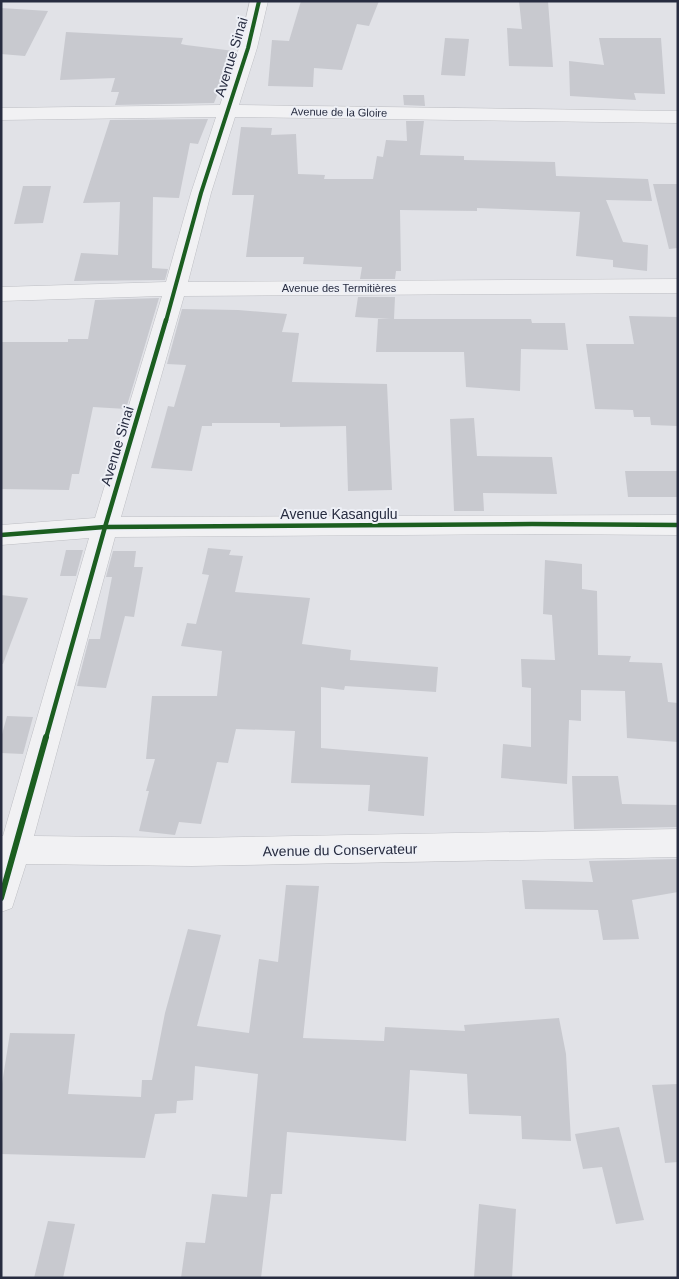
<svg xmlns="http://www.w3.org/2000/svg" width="679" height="1279" font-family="Arial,sans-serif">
  <rect width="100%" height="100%" fill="#e1e2e7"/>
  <!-- building -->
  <g fill="#c8c9cf">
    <path d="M301,1H379L369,26L357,24L342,70L314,68L313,87L268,86L272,40L289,41Z"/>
    <path d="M519,1H548L553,67L509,66L507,28L522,29Z"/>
    <path d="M1,8L48,11L25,56L1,54Z"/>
    <path d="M66,32L183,38L181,44L186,45L234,51L214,103L115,105L119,92H111L115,78L60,80Z"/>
    <path d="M445,38L469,39L465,76L441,75Z"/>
    <path d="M599,38H661L665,94L634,93L636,100L570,96L569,61L604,65Z"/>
    <path d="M403,95H424L425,106L404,105Z"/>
    <path d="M208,119L198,144L190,143L179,198L153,197L152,268L168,269L165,280L74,281L81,253L118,255L120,202L83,203L110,120Z"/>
    <path d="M406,121H424L420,155L464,156V160L555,162L556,176L648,179L652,201L606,200L623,242L648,245L647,271L613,267V260L576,256L580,212L477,208V211L400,210L401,271H396L395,279H360L362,267L303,264L304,257H246L254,195H232L241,127L272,128L271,135L296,134L298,174L325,175L324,179H373L377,156L383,157L386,140L407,141Z"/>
    <path d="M653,184H678V248L669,249Z"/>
    <path d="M23,186H51L43,223L14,224Z"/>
    <path d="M358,297H395L394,319H531L532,323H565L568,350L521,349L520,391L466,387L464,352H376L378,319H391L355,317Z"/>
    <path d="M159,298L126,409L93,407L79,474H72L69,490L1,489V342H68V339H88L95,300Z"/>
    <path d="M182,309L238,310L287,314L282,332L299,333L292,382L387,384L392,490L348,491L346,426L280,427V423H212V426H202L192,471L151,468L168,406L174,407L186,365L167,364Z"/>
    <path d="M629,316L678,317V426L651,425L650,417H634L633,410L595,409L586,344H634Z"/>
    <path d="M474,418L477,456L552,457L557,494L483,493L484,511H454L450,419Z"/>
    <path d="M625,471H678V497H628Z"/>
    <path d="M208,548L231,550L229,555L243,556L235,592L310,598L302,644L351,650L350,660L438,667L436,692L345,686L344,690L321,687V748L428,757L424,816L368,811L370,785L291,783L295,731L236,729L228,763L217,762L201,824L179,822L175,835L139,831L149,791H146L155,759H146L152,696H217L222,651L181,646L187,623L196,624L209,575L202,574Z"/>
    <path d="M66,550H83L76,576H60Z"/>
    <path d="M113,551H136L134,567H143L134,617L125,616L106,688L77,686L89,639H100L112,577H106Z"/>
    <path d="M545,560L582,564V589L597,591L598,655L631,656L629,662L662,663L668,702L678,703V742L627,738L625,691L581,690V721L569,720L567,784L501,778L503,744L531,747V688L522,687L521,659L555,660L552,615L543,614Z"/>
    <path d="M1,595L28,598L3,664H1Z"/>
    <path d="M7,716L33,717L23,754L1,753V738Z"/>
    <path d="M572,776H618L622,804L678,805V827L574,829Z"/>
    <path d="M678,859V892L632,900L639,939L603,940L598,910L525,909L522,880L593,882L589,861Z"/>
    <path d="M286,885L319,886L303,1038L384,1041L385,1027L465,1031L464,1025L559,1018L566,1054L571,1141L522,1139L521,1116L469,1114L467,1074L410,1070L406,1141L287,1132L282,1194H271L261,1278H181L186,1242L205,1243L212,1194L247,1197L258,1074L195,1066L193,1100L177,1101L176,1113L155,1114L145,1158L1,1154V1090L10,1033L75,1034L68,1094L141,1097L142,1080H152L165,1013L188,929L221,935L197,1026L249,1033L259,959L278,962Z"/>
    <path d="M678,1084V1162L665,1163L652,1085Z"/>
    <path d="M619,1127L644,1220L616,1224L602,1167L583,1169L575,1134Z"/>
    <path d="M479,1204L516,1209L512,1278H474Z"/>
    <path d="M48,1221L75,1224L63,1278H34Z"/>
  </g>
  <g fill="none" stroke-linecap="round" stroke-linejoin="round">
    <!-- minor casing -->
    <g stroke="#bebfc4" stroke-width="1">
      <path id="minor" d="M250,1H268L257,48L239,105L678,111V123L235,117L211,193L188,282L678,279V293L184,296L121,517L678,515V535L532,534L115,537L34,836L192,838L678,829V857L192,866L26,864L12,908L1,912V836H3L89,538L1,545V525L95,518L162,296L1,301V287L166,282L191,193L216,117L1,120V108L220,105L239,48Z"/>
    </g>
    <!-- minor -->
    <use href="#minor" fill="#f1f1f3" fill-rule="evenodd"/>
    <!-- cycleway-far2 casing -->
    <g stroke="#eef0f6" stroke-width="6">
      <path id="cycleway-far2" d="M166,321L201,193L248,48L259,1"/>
    </g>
    <!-- cycleway-far1 casing -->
    <g stroke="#eef0f6" stroke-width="8">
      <g id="cycleway-far1">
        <path d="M1,535L105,527L532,524L678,525"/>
        <path d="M46,738L105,527L166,320"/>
      </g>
    </g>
    <!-- cycleway casing -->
    <g stroke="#eef0f6" stroke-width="9">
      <path id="cycleway" d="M1,898L46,737"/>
    </g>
    <!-- cycleway-far2 -->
    <use href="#cycleway-far2" stroke="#1b5e20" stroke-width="4"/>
    <!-- cycleway-far1 -->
    <use href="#cycleway-far1" stroke="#1b5e20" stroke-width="4.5"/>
    <!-- cycleway -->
    <use href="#cycleway" stroke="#1b5e20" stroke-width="6"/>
  </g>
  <g text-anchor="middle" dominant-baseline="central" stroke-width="4" stroke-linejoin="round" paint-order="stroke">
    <!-- far-street labels -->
    <g font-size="11" fill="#272c40" stroke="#eef0f6">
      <text transform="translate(339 112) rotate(1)">Avenue de la Gloire</text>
      <text x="339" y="288">Avenue des Termitières</text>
    </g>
    <!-- street labels -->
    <g font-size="14" fill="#272c40" stroke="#eef0f6">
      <text transform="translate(231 57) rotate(-73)">Avenue Sinai</text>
      <text transform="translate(117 446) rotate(-73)">Avenue Sinai</text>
      <text x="339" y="514">Avenue Kasangulu</text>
      <text transform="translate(340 850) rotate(-1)">Avenue du Conservateur</text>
    </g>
  </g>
  <!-- border -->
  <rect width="679" height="1279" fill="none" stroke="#272c40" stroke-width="5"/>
</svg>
